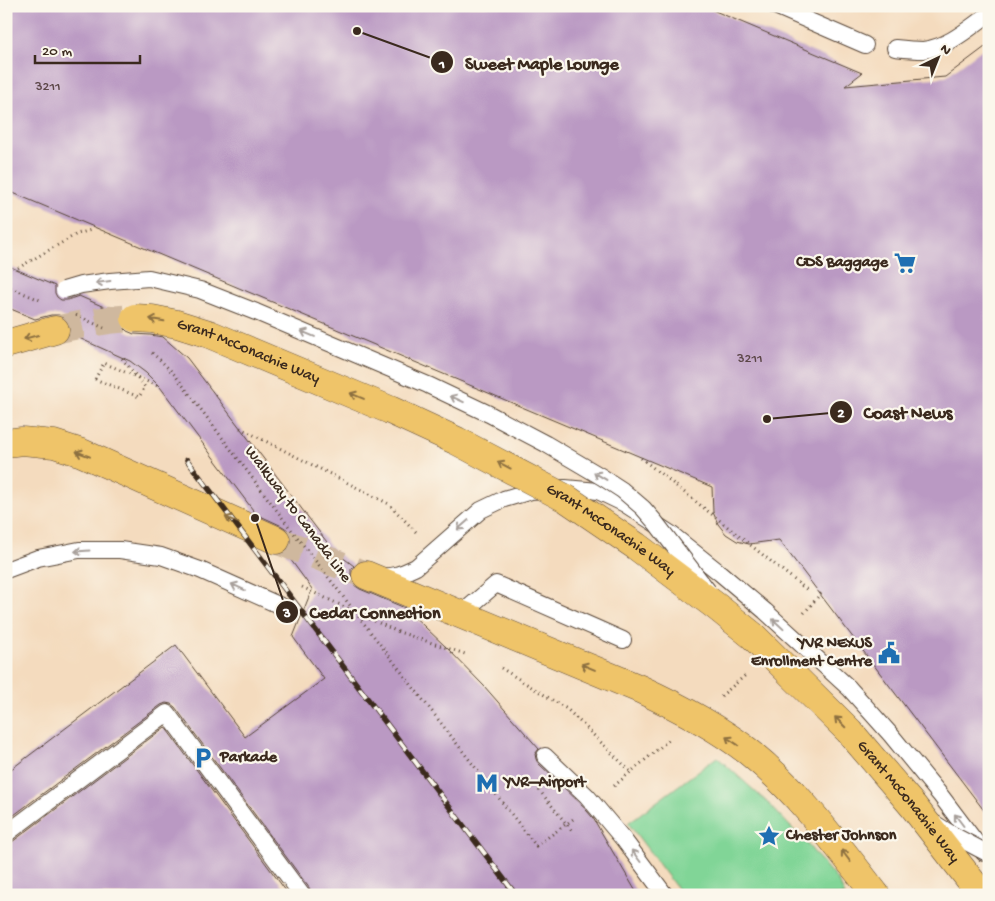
<svg xmlns="http://www.w3.org/2000/svg" width="995" height="901" font-family="'Gochi Hand',sans-serif">
  <rect width="100%" height="100%" fill="#fbf7ec"/>
  <filter id="ink" filterUnits="userSpaceOnUse"><feTurbulence type="fractalNoise" baseFrequency=".02" numOctaves="2"/><feDisplacementMap in="SourceGraphic" scale="10" xChannelSelector="R" yChannelSelector="G"/><feConvolveMatrix kernelMatrix="1 2 1 2 8 2 1 2 1" color-interpolation-filters="sRGB"/></filter>
  <filter id="wash" filterUnits="userSpaceOnUse"><feTurbulence type="fractalNoise" baseFrequency=".0096" numOctaves="4" result="noise"/><feDisplacementMap in="SourceGraphic" scale="20" xChannelSelector="R" yChannelSelector="G"/><feGaussianBlur stdDeviation="1.12" result="paint"/><feColorMatrix in="noise" values="0 0 0 0 0 0 0 0 0 0 0 0 0 0 0 0 0 1.4 0 .05"/><feComposite in="paint" operator="in"/></filter>
  <g filter="url(#wash)">
    <rect width="100%" height="100%" fill="#f4dbbe"/>
    <!-- green -->
    <path fill="#81d597" stroke="#5e805a" d="M717,757L768,803L808,845L838,881L845,895H682L628,823Z"/>
    <g id="blocks">
      <!-- building -->
      <g fill="#ba99c3">
        <path d="M6,6H703L862,73L845,86L945,77L989,44V817L779,540L749,544L737,541L726,534L718,524L713,512L712,487L6,190Z"/>
        <path d="M6,265L55,286V293L57,297L61,300H67L79,296L120,314L119,318L121,325L127,331L134,334L150,335L163,337L187,358L333,550L354,566L351,569V577L354,585L360,589L405,608L446,647L484,686L539,749L535,754L536,759L538,763L580,803L593,818L638,895H312L310,889L175,707L171,704L166,703L161,705L6,821V773L176,645L245,737L324,679L293,637L312,589L285,552L290,547L292,539L288,530L282,526L256,514L160,387L146,373L130,361L70,334V325L66,319L59,315H51L35,319L6,307Z"/>
        <path d="M165,727L289,895H6V844L12,842Z"/>
      </g>
    </g>
  </g>
  <g filter="url(#ink)">
    <use href="#blocks" fill-opacity="0" stroke="#574536" stroke-width="1"/>
    <g fill="none" stroke-linecap="round" stroke-linejoin="round">
      <!-- primary-tunnel -->
      <g stroke="#cfb89e" stroke-width="28" stroke-dasharray="28 14" stroke-linecap="butt">
        <path d="M55,330C81,324 107,319 135,318"/>
        <path d="M276,540L366,575"/>
      </g>
      <!-- lane casing -->
      <g stroke="#574536" stroke-width="18">
        <g id="lane">
          <path d="M775,6L865,45"/>
          <path d="M895,48C904,49 914,50 923,50C949,47 969,28 989,14"/>
          <path d="M6,570L38,558L79,550H120L161,556L200,570L283,607"/>
          <path d="M378,576C393,578 403,573 416,567L481,510L504,499L531,491L565,488L598,491L625,504L671,534L720,573L765,611L849,688L891,735L941,796L984,853"/>
          <path d="M461,614L496,584L623,640"/>
          <path d="M545,756L587,796L624,840L665,895"/>
          <path d="M6,834L167,713L302,895"/>
        </g>
      </g>
      <!-- primary casing -->
      <g stroke="#574536" stroke-width="29">
        <g id="primary">
          <path d="M6,344L55,330"/>
          <path d="M6,443L22,441L54,444L82,453L276,540"/>
          <path d="M366,575L640,689C677,706 717,727 749,752C799,792 837,845 876,895"/>
        </g>
      </g>
      <!-- path -->
      <g stroke="#574536" stroke-width="3" stroke-dasharray="1 4" stroke-linecap="butt">
        <path d="M18,268L77,234L91,230"/>
        <path d="M95,379L104,363L160,387"/>
        <path d="M240,428L389,504L416,532"/>
        <path d="M641,458L807,590"/>
        <path d="M302,587L396,631L465,654"/>
        <path d="M804,613L823,591"/>
        <path d="M501,668L567,709L631,772"/>
        <path d="M721,696L747,674"/>
        <path d="M614,786L670,739"/>
        <path d="M539,790L573,832"/>
        <path d="M479,895L483,892"/>
      </g>
      <!-- lane -->
      <use href="#lane" stroke="#fff" stroke-width="16"/>
      <!-- primary -->
      <use href="#primary" stroke="#efc469" stroke-width="28"/>
      <!-- rail casing -->
      <g stroke="#3b2a1e" stroke-width="5.5">
        <path id="rail" d="M187,460L516,895"/>
      </g>
      <!-- rail -->
      <use href="#rail" stroke="#fbf7ec" stroke-width="4" stroke-dasharray="11" stroke-linecap="butt"/>
      <!-- lane-bridge casing -->
      <g stroke="#574536" stroke-width="18" stroke-linecap="butt">
        <g id="lane-bridge">
          <path d="M64,290L81,285L110,281L149,278L200,290L256,312L428,385L489,414L546,444L602,477L622,490L643,508L656,523L708,591"/>
          <path d="M934,823L953,835L989,854"/>
        </g>
      </g>
      <!-- primary-bridge casing -->
      <g stroke="#574536" stroke-width="29" stroke-linecap="butt">
        <g id="primary-bridge">
          <path id="s1" d="M135,318L152,319L177,324L209,334L390,410L457,441L567,499L636,546L717,607L753,636L849,731L913,806L982,895"/>
        </g>
      </g>
      <!-- path-bridge -->
      <g stroke="#574536" stroke-width="3" stroke-dasharray="1 4" stroke-linecap="butt">
        <path d="M6,286L40,300"/>
        <path d="M76,315L104,328"/>
        <path d="M152,353L160,360L175,375L287,524L536,846L576,817"/>
        <path d="M95,379L139,397L145,387L121,357"/>
      </g>
      <!-- lane-bridge -->
      <use href="#lane-bridge" stroke="#fff" stroke-width="16"/>
      <!-- primary-bridge -->
      <use href="#primary-bridge" stroke="#efc469" stroke-width="28"/>
    </g>
    <!-- one-way arrows -->
    <defs><path id="oneway-shaft" d="M-6 0H5M1.5-3L5.5 0L1.5 3" fill="none" stroke-width="1.6" stroke-linecap="round" stroke-linejoin="round" transform="scale(1.25)"/></defs>
    <g stroke="#a79f9a">
      <use href="#oneway-shaft" transform="translate(103 282) rotate(172)"/>
      <use href="#oneway-shaft" transform="translate(308 334) rotate(-157)"/>
      <use href="#oneway-shaft" transform="translate(457 399) rotate(-155)"/>
      <use href="#oneway-shaft" transform="translate(600 476) rotate(-149)"/>
      <use href="#oneway-shaft" transform="translate(463 525) rotate(139)"/>
      <use href="#oneway-shaft" transform="translate(82 551) rotate(176)"/>
      <use href="#oneway-shaft" transform="translate(238 587) rotate(-156)"/>
      <use href="#oneway-shaft" transform="translate(778 624) rotate(-137)"/>
      <use href="#oneway-shaft" transform="translate(959 820) rotate(-127)"/>
      <use href="#oneway-shaft" transform="translate(636 856) rotate(-127)"/>
    </g>
    <g stroke="#8c6f40">
      <use href="#oneway-shaft" transform="translate(157 320) rotate(-170)"/>
      <use href="#oneway-shaft" transform="translate(31 337) rotate(165)"/>
      <use href="#oneway-shaft" transform="translate(357 396) rotate(-157)"/>
      <use href="#oneway-shaft" transform="translate(83 454) rotate(-159)"/>
      <use href="#oneway-shaft" transform="translate(504 465) rotate(-152)"/>
      <use href="#oneway-shaft" transform="translate(232 520) rotate(-156)"/>
      <use href="#oneway-shaft" transform="translate(588 667) rotate(-157)"/>
      <use href="#oneway-shaft" transform="translate(840 722) rotate(-135)"/>
      <use href="#oneway-shaft" transform="translate(732 741) rotate(-146)"/>
      <use href="#oneway-shaft" transform="translate(846 856) rotate(-127)"/>
    </g>
  </g>
  <!-- icons -->
  <defs>
    <g id="supermarket-bare" transform="scale(1.725)"><path d="M-6-5.5h2.5l.6 2H6L4.5 2H-2.5L-4.4-4H-6ZM-1.5 3.2a1.3 1.3 0 1 0 .1 0ZM3 3.2a1.3 1.3 0 1 0 .1 0Z" fill="#1f6fb2" stroke="#fbf7ec" stroke-width="2.5" paint-order="stroke"/></g>
    <g id="civic-bare" transform="scale(1.725)"><path d="M-.6-6.5H3V-4.5H.6V-3L4-1V1h2V6H-6V1h2V-1L-.6-3ZM-1.2 2.5V6h2.4V2.5Z" fill="#1f6fb2" stroke="#fbf7ec" stroke-width="2.5" paint-order="stroke"/></g>
    <g id="parking-bare" transform="scale(1.725)"><path d="M-3.5-5.5H1a3.5 3.5 0 0 1 0 7H-1V5.5H-3.5ZM-1-3.4V-.6H.8a1.4 1.4 0 0 0 0-2.8Z" fill="#1f6fb2" stroke="#fbf7ec" stroke-width="2.5" paint-order="stroke"/></g>
    <g id="metro-bare" transform="scale(1.725)"><path d="M-5.5 5V-5H-3L0 0L3-5H5.5V5H3V-.5L0 4L-3-.5V5Z" fill="#1f6fb2" stroke="#fbf7ec" stroke-width="2.5" paint-order="stroke"/></g>
    <g id="sight-bare" transform="scale(1.725)"><path d="M0-6L1.8-2.2L6-1.7L2.9 1.2L3.7 5.4L0 3.3L-3.7 5.4L-2.9 1.2L-6-1.7L-1.8-2.2Z" fill="#1f6fb2" stroke="#fbf7ec" stroke-width="2.5" paint-order="stroke"/></g>
  </defs>
  <g fill-rule="evenodd">
    <use href="#supermarket-bare" x="905" y="263"/>
    <use href="#civic-bare" x="889" y="653"/>
    <use href="#parking-bare" x="203" y="758"/>
    <use href="#metro-bare" x="487" y="783"/>
    <use href="#sight-bare" x="769" y="836"/>
  </g>
  <g text-anchor="middle" dominant-baseline="central" stroke-width="4.5" stroke-linejoin="round" paint-order="stroke">
    <!-- number labels -->
    <g font-size="14" fill="#5b4647">
      <text x="48" y="87">3211</text>
      <text x="750" y="359">3211</text>
    </g>
    <!-- poi labels -->
    <g font-size="16" font-weight="bold" fill="#3b2a1e" stroke="#fbf7ec" text-anchor="start">
      <text x="888" y="263" text-anchor="end">CDS Baggage</text>
      <text x="872" y="644" text-anchor="end">YVR NEXUS<tspan x="872" dy="18">Enrollment Centre</tspan></text>
      <text x="220" y="758">Parkade</text>
      <text x="504" y="783">YVR–Airport</text>
      <text x="786" y="836">Chester Johnson</text>
    </g>
    <!-- street labels -->
    <g font-size="16" fill="#3b2a1e" stroke="#fbf7ec">
      <text stroke="none"><textPath href="#s1" startOffset="119">Grant McConachie Way</textPath></text>
      <text transform="translate(297 515) rotate(53)">Walkway to Canada Line</text>
      <text stroke="none"><textPath href="#s1" startOffset="524">Grant McConachie Way</textPath></text>
      <text stroke="none"><textPath href="#s1" startOffset="929">Grant McConachie Way</textPath></text>
    </g>
  </g>
  <!-- callouts -->
  <path fill="none" stroke="#3b2a1e" stroke-width="2" d="M357 31L442 62M767 419L841 412M255 518L287 612"/>
  <g fill="#3b2a1e" stroke="#fbf7ec" stroke-width="2">
    <circle cx="357" cy="31" r="5"/>
    <circle cx="767" cy="419" r="5"/>
    <circle cx="255" cy="518" r="5"/>
    <circle cx="442" cy="62" r="12"/>
    <circle cx="841" cy="412" r="12"/>
    <circle cx="287" cy="612" r="12"/>
  </g>
  <g font-size="15" text-anchor="middle" font-weight="bold" fill="#fff">
    <text x="442" y="68">1</text>
    <text x="841" y="417">2</text>
    <text x="287" y="617">3</text>
  </g>
  <g font-size="18" text-anchor="middle" font-weight="bold" fill="#3b2a1e" stroke="#fbf7ec" stroke-width="4.5" stroke-linejoin="round" paint-order="stroke">
    <text x="542" y="69">Sweet Maple Lounge</text>
    <text x="908" y="418">Coast News</text>
    <text x="375" y="618">Cedar Connection</text>
  </g>
  <!-- margin -->
  <rect width="995" height="901" fill="none" stroke="#fbf7ec" stroke-width="25"/>
  <!-- north arrow -->
  <g transform="translate(938 58) rotate(43)" stroke="#fbf7ec" stroke-width="4" paint-order="stroke">
  <path d="M0-4L9 19L0 12L-9 19Z" fill="#3b2a1e"/>
  <text y="-8" font-size="14" font-weight="bold" text-anchor="middle" fill="#3b2a1e">N</text>
  </g>
  <!-- scale -->
  <path d="M35 55v8h105v-8" fill="none" stroke="#3b2a1e" stroke-width="2.5"/>
  <text x="42" y="55" font-size="15" fill="#3b2a1e" stroke="#fbf7ec" stroke-width="4" paint-order="stroke">20 m</text>
</svg>
